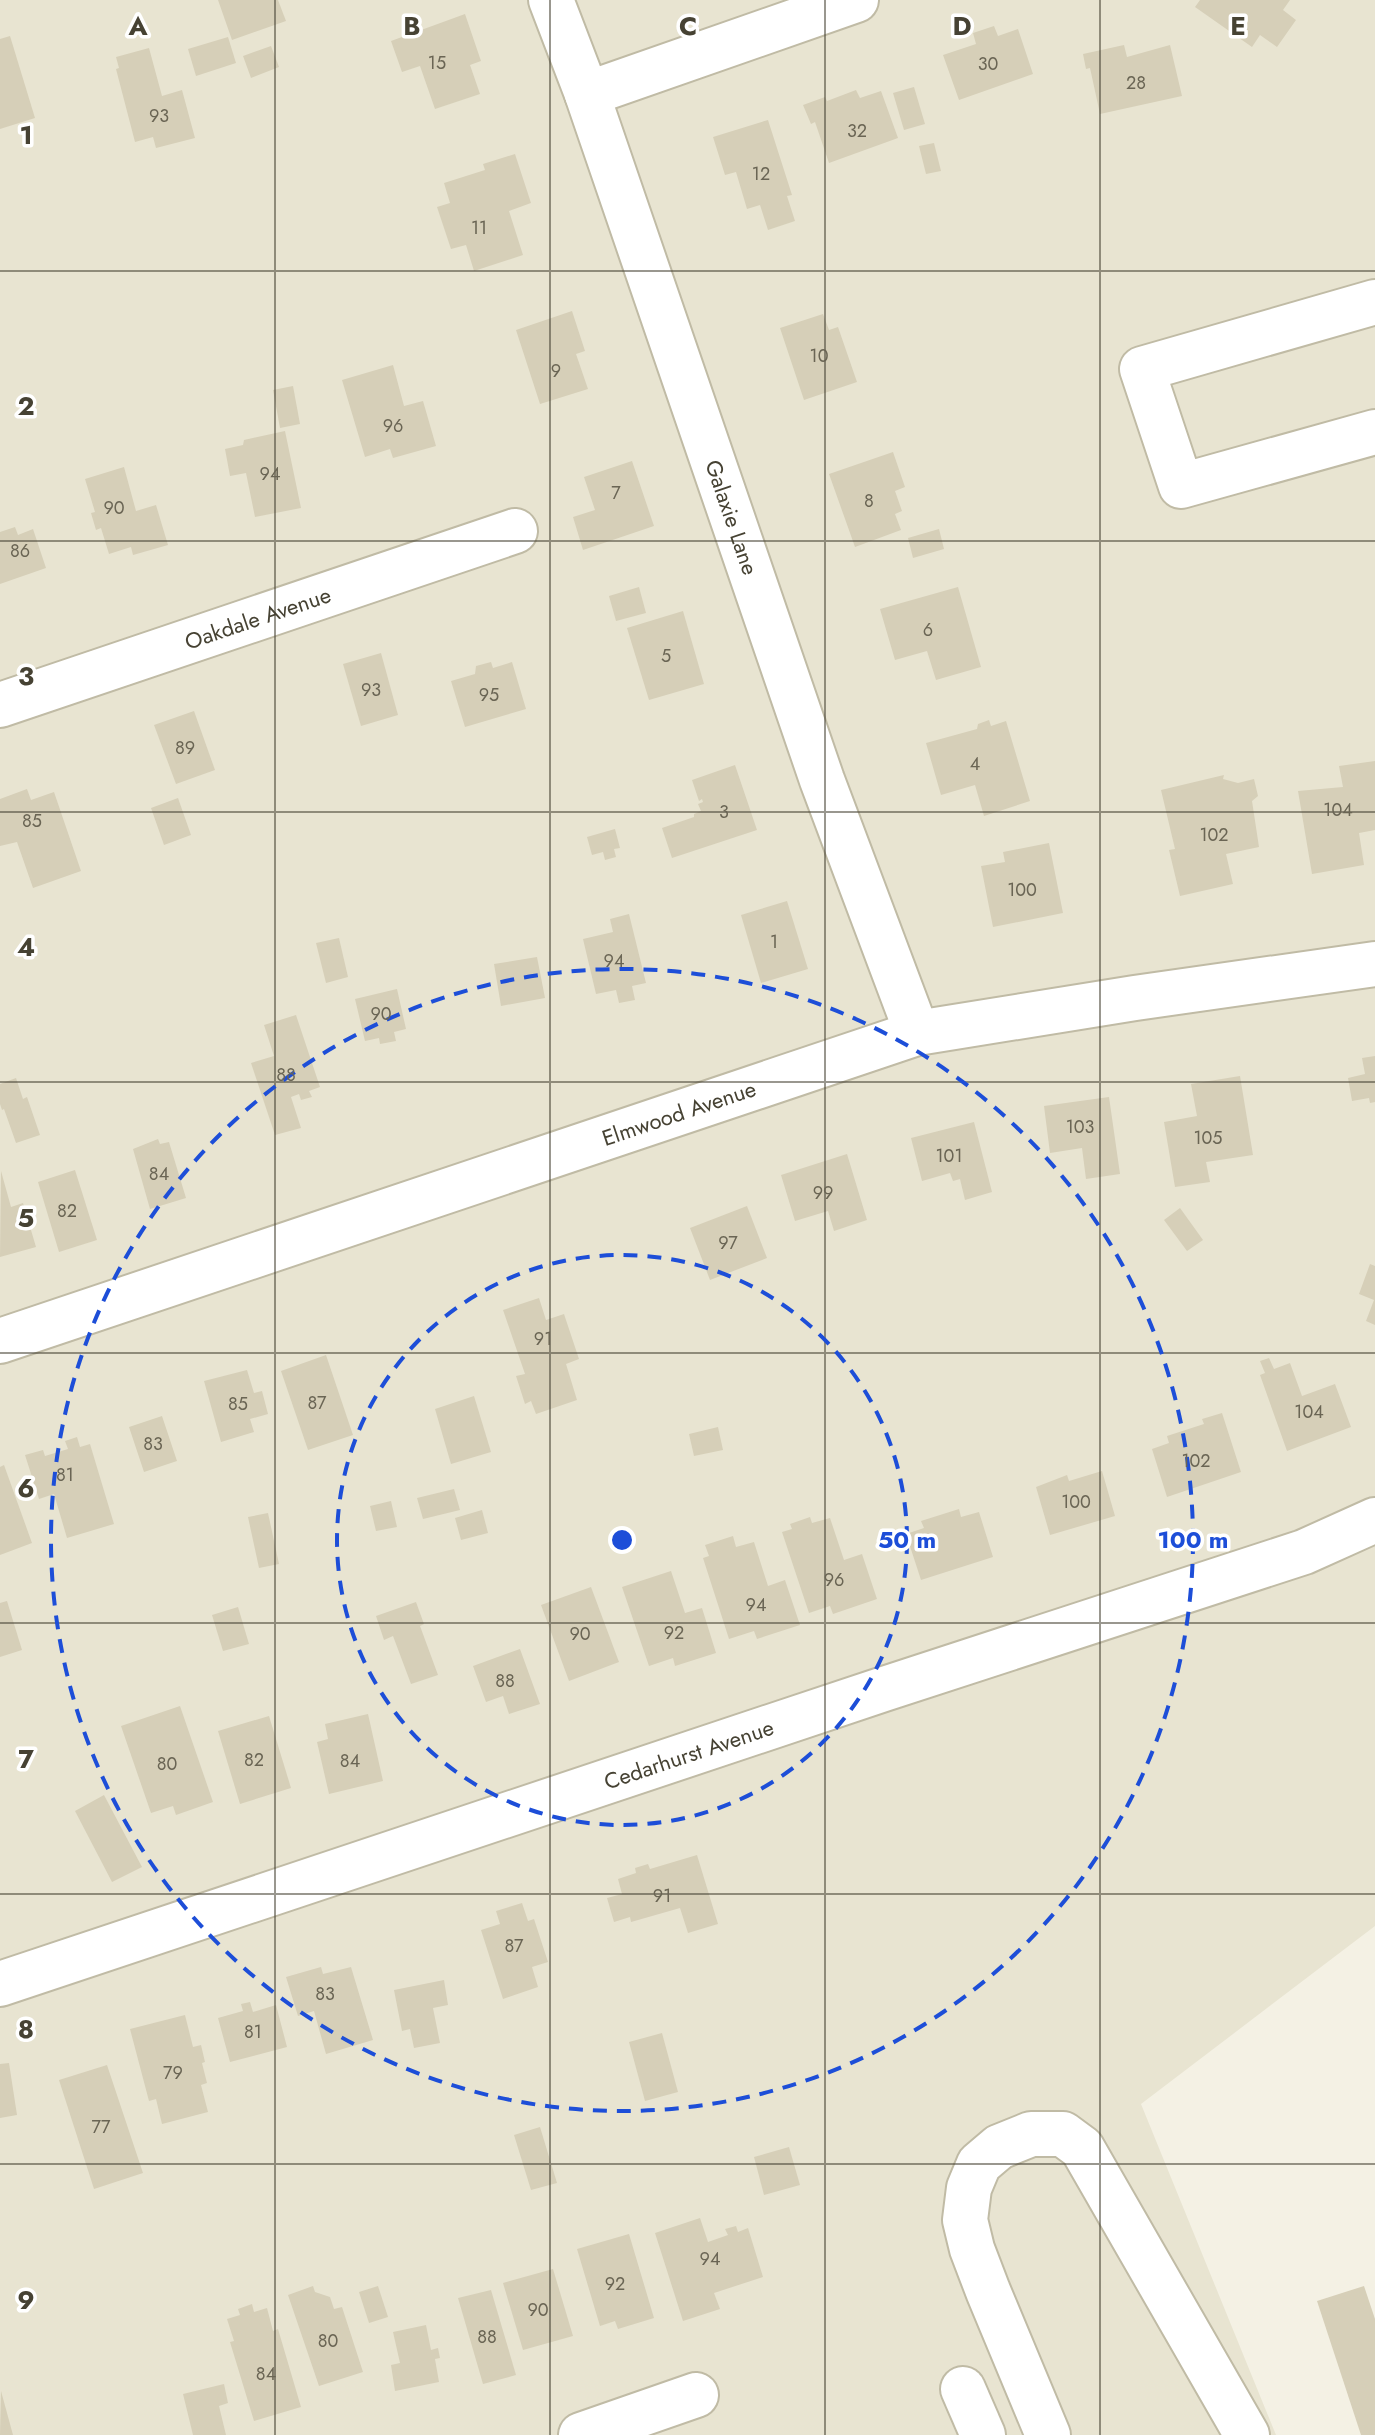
<svg xmlns="http://www.w3.org/2000/svg" width="1375" height="2435" font-family="Jost,sans-serif">
  <rect width="100%" height="100%" fill="#f4f1e4"/>
  <!-- residential -->
  <path fill="#e8e4d1" d="M0,0H1375V1926L1141,2104L1276,2435H0Z"/>
  <!-- building -->
  <g fill="#d6cfb8">
    <path d="M218,0H278L286,21L232,40Z"/>
    <path d="M1200,0H1290L1283,10L1296,20L1277,47L1260,35L1252,47L1195,7Z"/>
    <path d="M465,14L481,61L470,65L480,94L435,109L420,66L402,72L391,41Z"/>
    <path d="M994,26L998,36L1018,29L1033,74L959,100L943,55L976,44L973,33Z"/>
    <path d="M10,36L35,118L0,129V39Z"/>
    <path d="M228,37L236,63L196,76L188,49Z"/>
    <path d="M1124,45L1127,57L1170,45L1182,96L1100,114L1090,68L1086,69L1083,54Z"/>
    <path d="M271,46L279,67L251,78L243,56Z"/>
    <path d="M149,48L162,96L182,90L195,138L156,148L153,137L135,142L116,69L119,68L116,57Z"/>
    <path d="M914,87L925,124L904,130L893,93Z"/>
    <path d="M856,90L860,98L881,91L898,138L829,163L815,122L811,124L803,105L825,97L827,101Z"/>
    <path d="M768,120L792,195L787,196L795,221L768,230L760,205L747,209L736,172L725,175L713,137Z"/>
    <path d="M934,143L941,171L926,174L919,146Z"/>
    <path d="M515,154L531,203L509,211L523,255L474,271L466,245L451,249L437,207L450,203L444,183L485,170L483,164Z"/>
    <path d="M572,311L585,351L576,354L588,389L540,404L516,330Z"/>
    <path d="M823,314L829,330L838,327L857,382L804,400L780,328Z"/>
    <path d="M393,365L404,406L423,401L436,446L393,458L390,449L365,457L342,380Z"/>
    <path d="M293,386L300,424L280,428L273,390Z"/>
    <path d="M285,431L301,508L255,517L246,473L230,476L225,449L243,445L244,440Z"/>
    <path d="M893,452L905,487L895,491L902,511L895,514L901,530L855,547L829,474Z"/>
    <path d="M632,461L654,526L583,550L573,517L595,510L584,477Z"/>
    <path d="M124,467L136,511L156,505L168,545L133,555L131,547L109,554L101,528L96,530L91,513L95,512L85,479Z"/>
    <path d="M15,527L18,535L33,529L46,568L0,584V532Z"/>
    <path d="M939,529L944,549L913,558L908,538Z"/>
    <path d="M639,587L646,613L616,621L609,596Z"/>
    <path d="M958,587L981,667L936,680L927,651L895,660L880,609Z"/>
    <path d="M683,611L704,684L649,700L627,628Z"/>
    <path d="M381,653L398,715L361,726L343,664Z"/>
    <path d="M491,662L493,668L512,662L526,709L465,727L451,681L475,674L476,666Z"/>
    <path d="M194,711L215,770L176,784L154,725Z"/>
    <path d="M989,720L991,726L1006,721L1030,801L984,816L975,785L941,795L926,743L977,729L978,724Z"/>
    <path d="M1375,761V830L1359,833L1364,865L1312,874L1298,791L1343,787L1339,766Z"/>
    <path d="M735,765L757,830L672,858L662,828L694,817V814L701,811L698,804L703,802L702,799L699,801L692,780Z"/>
    <path d="M1224,775L1223,779L1238,783L1254,779L1258,796L1252,801L1259,847L1226,854L1233,884L1180,896L1169,850L1175,849L1161,790Z"/>
    <path d="M27,789L31,800L54,792L81,871L33,888L17,842L0,846V799Z"/>
    <path d="M178,798L191,835L164,845L151,808Z"/>
    <path d="M615,829L620,848L614,849L616,857L605,860L603,852L592,855L587,837Z"/>
    <path d="M1049,843L1063,913L993,927L981,866L1005,862L1003,852Z"/>
    <path d="M787,901L808,969L761,983L741,915Z"/>
    <path d="M629,914L646,983L632,986L635,1000L619,1003L616,990L596,994L583,939L613,932L610,919Z"/>
    <path d="M339,938L348,977L326,983L316,943Z"/>
    <path d="M537,957L545,998L501,1006L494,964Z"/>
    <path d="M397,989L406,1029L394,1032L396,1041L380,1044L379,1038L365,1041L355,999Z"/>
    <path d="M296,1015L320,1087L309,1091L312,1097L301,1100L299,1094L291,1097L301,1128L275,1135L251,1063L274,1056L264,1025Z"/>
    <path d="M1375,1056V1102L1370,1103L1369,1098L1352,1101L1348,1078L1365,1074L1362,1058Z"/>
    <path d="M1240,1076L1253,1155L1206,1162L1210,1182L1175,1187L1164,1122L1197,1116L1191,1084Z"/>
    <path d="M16,1078L23,1099L27,1097L40,1135L16,1143L4,1109L2,1110L0,1104V1084Z"/>
    <path d="M1109,1097L1120,1174L1086,1179L1082,1148L1050,1153L1044,1106Z"/>
    <path d="M974,1122L992,1192L965,1200L960,1179L953,1181L950,1173L922,1181L911,1138Z"/>
    <path d="M158,1139L160,1144L169,1142L186,1198L150,1209L133,1149Z"/>
    <path d="M847,1154L867,1220L834,1231L828,1211L795,1221L781,1175Z"/>
    <path d="M75,1170L97,1240L59,1252L38,1182Z"/>
    <path d="M1,1171L11,1207L23,1203L36,1247L0,1257Z"/>
    <path d="M747,1206L767,1258L710,1280L690,1228Z"/>
    <path d="M1180,1208L1203,1240L1187,1251L1164,1220Z"/>
    <path d="M1370,1264L1375,1266V1325L1366,1321L1374,1300L1359,1294Z"/>
    <path d="M539,1298L546,1320L564,1314L579,1359L566,1364L577,1400L536,1414L531,1401L525,1404L516,1376L525,1374L503,1310Z"/>
    <path d="M326,1355L353,1435L308,1450L281,1371Z"/>
    <path d="M1269,1358L1274,1369L1290,1363L1302,1396L1335,1384L1351,1427L1287,1451L1260,1375L1265,1373L1260,1361Z"/>
    <path d="M247,1370L254,1393L262,1391L268,1414L250,1419L254,1432L221,1442L204,1381Z"/>
    <path d="M474,1396L491,1452L451,1464L435,1409Z"/>
    <path d="M1222,1413L1241,1472L1167,1497L1152,1449L1169,1443L1167,1436L1204,1424L1202,1419Z"/>
    <path d="M162,1416L177,1461L144,1472L129,1427Z"/>
    <path d="M718,1427L723,1450L694,1456L689,1434Z"/>
    <path d="M77,1437L80,1447L90,1444L114,1524L67,1538L54,1494L39,1499L25,1455L43,1450L45,1456L68,1449L65,1441Z"/>
    <path d="M4,1465L32,1543L0,1555V1467Z"/>
    <path d="M1102,1471L1115,1516L1050,1535L1036,1487L1067,1475L1069,1481Z"/>
    <path d="M454,1489L460,1510L423,1519L417,1498Z"/>
    <path d="M391,1501L397,1527L376,1531L370,1506Z"/>
    <path d="M959,1509L961,1517L979,1512L993,1557L921,1580L906,1534L924,1528L921,1521Z"/>
    <path d="M482,1510L488,1533L461,1540L455,1518Z"/>
    <path d="M268,1513L279,1564L259,1568L248,1517Z"/>
    <path d="M810,1517L812,1523L830,1518L844,1560L862,1554L877,1599L833,1614L830,1606L809,1613L782,1532L792,1529L790,1524Z"/>
    <path d="M733,1536L736,1547L754,1542L768,1586L785,1580L800,1625L757,1639L754,1631L729,1639L703,1558L709,1556L705,1545Z"/>
    <path d="M671,1571L685,1613L702,1608L716,1653L675,1666L673,1658L649,1666L622,1587Z"/>
    <path d="M591,1587L619,1662L569,1681L541,1605Z"/>
    <path d="M7,1601L22,1650L0,1657V1603Z"/>
    <path d="M416,1602L424,1624L420,1626L438,1675L411,1684L393,1636L384,1640L376,1616Z"/>
    <path d="M238,1607L249,1644L223,1651L212,1615Z"/>
    <path d="M520,1649L540,1704L509,1714L503,1696L486,1702L473,1666Z"/>
    <path d="M180,1706L213,1802L176,1815L173,1806L151,1813L121,1726Z"/>
    <path d="M368,1714L383,1781L329,1794L317,1742L328,1739L325,1724Z"/>
    <path d="M269,1716L291,1788L240,1804L218,1731Z"/>
    <path d="M104,1795L142,1867L112,1882L75,1811Z"/>
    <path d="M697,1855L718,1924L688,1933L680,1908L631,1922L630,1917L614,1922L607,1898L622,1894L618,1879L636,1873L635,1868L648,1864L650,1869Z"/>
    <path d="M522,1903L528,1921L534,1919L548,1962L532,1967L538,1987L503,1999L481,1930L500,1924L496,1911Z"/>
    <path d="M321,1967L323,1974L351,1967L373,2040L326,2054L314,2011L298,2016L286,1977Z"/>
    <path d="M444,1980L448,2005L433,2008L440,2043L414,2048L410,2029L402,2031L394,1990Z"/>
    <path d="M250,2002L253,2012L276,2005L287,2047L230,2062L218,2018L243,2011L241,2004Z"/>
    <path d="M185,2015L193,2047L201,2045L205,2062L202,2063L207,2083L201,2085L208,2112L162,2124L156,2099L149,2101L130,2029Z"/>
    <path d="M662,2033L678,2092L645,2101L629,2042Z"/>
    <path d="M9,2063L17,2115L0,2118V2064Z"/>
    <path d="M107,2065L143,2173L94,2189L59,2080Z"/>
    <path d="M540,2127L557,2183L531,2190L514,2135Z"/>
    <path d="M789,2147L800,2185L764,2195L754,2157Z"/>
    <path d="M700,2218L708,2242L728,2235L725,2229L736,2226L738,2232L748,2228L763,2277L714,2293L720,2309L683,2321L655,2233Z"/>
    <path d="M629,2234L654,2318L618,2329L615,2321L600,2326L577,2249Z"/>
    <path d="M553,2269L573,2336L523,2350L503,2283Z"/>
    <path d="M313,2286L315,2292L330,2297L334,2309L342,2307L363,2372L319,2386L288,2295Z"/>
    <path d="M378,2286L388,2317L369,2323L359,2292Z"/>
    <path d="M1364,2286L1375,2319V2435H1361L1317,2301Z"/>
    <path d="M491,2290L516,2375L483,2384L458,2298Z"/>
    <path d="M252,2304L254,2312L267,2308L273,2331L278,2329L301,2407L254,2421L230,2342L234,2341L227,2319L240,2315L238,2309Z"/>
    <path d="M426,2325L431,2350L438,2348L440,2358L435,2359L439,2382L395,2391L391,2365L400,2363L393,2332Z"/>
    <path d="M224,2384L228,2403L219,2406L226,2435H193L183,2394Z"/>
    <path d="M1,2391L13,2435H0Z"/>
  </g>
  <g fill="none" stroke-linecap="round" stroke-linejoin="round">
    <!-- minor casing -->
    <g stroke="#c0bba5" stroke-width="48">
      <g id="minor">
        <path id="s1" d="M551,0L587,94L822,780L917,1033"/>
        <path d="M587,94L856,0"/>
        <path d="M1375,302L1142,369L1181,486L1375,432"/>
        <path id="s2" d="M0,705L515,531"/>
        <path id="s3" d="M0,1341L917,1033L1135,998L1375,964"/>
        <path id="s4" d="M0,1984L884,1689L1304,1552L1375,1520"/>
        <path d="M963,2389L983,2435"/>
        <path d="M581,2435L696,2395"/>
        <path d="M1048,2435L988,2291L972,2249L965,2220L969,2188L979,2164L999,2147L1031,2134H1063L1082,2148L1247,2435"/>
      </g>
    </g>
    <!-- minor -->
    <use href="#minor" stroke="#fff" stroke-width="44"/>
  </g>
  <!-- grid -->
  <path fill="none" stroke="#464233" stroke-width="2" stroke-opacity="0.55" d="M275,0V2435M550,0V2435M825,0V2435M1100,0V2435M0,271H1375M0,541H1375M0,812H1375M0,1082H1375M0,1353H1375M0,1623H1375M0,1894H1375M0,2164H1375"/>
  <!-- distance rings -->
  <g fill="none" stroke="#1d4ed8" stroke-width="4" stroke-dasharray="14 10">
    <circle cx="622" cy="1540" r="285"/>
    <circle cx="622" cy="1540" r="571"/>
  </g>
  <g text-anchor="middle" dominant-baseline="central" stroke-width="7" stroke-linejoin="round" paint-order="stroke">
    <!-- number labels -->
    <g font-size="18" fill="#6a6554">
      <text x="437" y="63">15</text>
      <text x="988" y="64">30</text>
      <text x="1136" y="83">28</text>
      <text x="159" y="116">93</text>
      <text x="857" y="131">32</text>
      <text x="761" y="174">12</text>
      <text x="479" y="228">11</text>
      <text x="819" y="356">10</text>
      <text x="556" y="371">9</text>
      <text x="393" y="426">96</text>
      <text x="270" y="474">94</text>
      <text x="616" y="493">7</text>
      <text x="869" y="501">8</text>
      <text x="114" y="508">90</text>
      <text x="20" y="551">86</text>
      <text x="928" y="630">6</text>
      <text x="666" y="656">5</text>
      <text x="371" y="690">93</text>
      <text x="489" y="695">95</text>
      <text x="185" y="748">89</text>
      <text x="975" y="764">4</text>
      <text x="1338" y="810">104</text>
      <text x="724" y="812">3</text>
      <text x="32" y="821">85</text>
      <text x="1214" y="835">102</text>
      <text x="1022" y="890">100</text>
      <text x="774" y="942">1</text>
      <text x="614" y="961">94</text>
      <text x="381" y="1014">90</text>
      <text x="286" y="1075">88</text>
      <text x="1080" y="1127">103</text>
      <text x="1208" y="1138">105</text>
      <text x="949" y="1156">101</text>
      <text x="159" y="1174">84</text>
      <text x="823" y="1193">99</text>
      <text x="67" y="1211">82</text>
      <text x="728" y="1243">97</text>
      <text x="543" y="1339">91</text>
      <text x="317" y="1403">87</text>
      <text x="238" y="1404">85</text>
      <text x="1309" y="1412">104</text>
      <text x="153" y="1444">83</text>
      <text x="1196" y="1461">102</text>
      <text x="65" y="1475">81</text>
      <text x="1076" y="1502">100</text>
      <text x="834" y="1580">96</text>
      <text x="756" y="1605">94</text>
      <text x="674" y="1633">92</text>
      <text x="580" y="1634">90</text>
      <text x="505" y="1681">88</text>
      <text x="254" y="1760">82</text>
      <text x="350" y="1761">84</text>
      <text x="167" y="1764">80</text>
      <text x="662" y="1896">91</text>
      <text x="514" y="1946">87</text>
      <text x="325" y="1994">83</text>
      <text x="253" y="2032">81</text>
      <text x="173" y="2073">79</text>
      <text x="101" y="2127">77</text>
      <text x="710" y="2259">94</text>
      <text x="615" y="2284">92</text>
      <text x="538" y="2310">90</text>
      <text x="487" y="2337">88</text>
      <text x="328" y="2341">80</text>
      <text x="266" y="2374">84</text>
    </g>
    <!-- street labels -->
    <g font-size="22" fill="#464233" stroke="#fff">
      <text stroke="none"><textPath href="#s1" startOffset="548">Galaxie Lane</textPath></text>
      <text stroke="none"><textPath href="#s2" startOffset="272">Oakdale Avenue</textPath></text>
      <text stroke="none"><textPath href="#s3" startOffset="716">Elmwood Avenue</textPath></text>
      <text stroke="none"><textPath href="#s4" startOffset="726">Cedarhurst Avenue</textPath></text>
    </g>
  </g>
  <g font-size="26" text-anchor="middle" font-weight="bold" fill="#464233" stroke="#fff" stroke-width="7" stroke-linejoin="round" paint-order="stroke">
    <text x="138" y="35">A</text>
    <text x="412" y="35">B</text>
    <text x="688" y="35">C</text>
    <text x="962" y="35">D</text>
    <text x="1238" y="35">E</text>
    <text x="26" y="144">1</text>
    <text x="26" y="415">2</text>
    <text x="26" y="685">3</text>
    <text x="26" y="956">4</text>
    <text x="26" y="1227">5</text>
    <text x="26" y="1497">6</text>
    <text x="26" y="1768">7</text>
    <text x="26" y="2038">8</text>
    <text x="26" y="2309">9</text>
  </g>
  <circle cx="622" cy="1540" r="12" fill="#1d4ed8" stroke="#fff" stroke-width="4"/>
  <g font-size="24" text-anchor="middle" font-weight="bold" fill="#1d4ed8" stroke="#fff" stroke-width="7" stroke-linejoin="round" paint-order="stroke">
    <text x="907" y="1548">50 m</text>
    <text x="1193" y="1548">100 m</text>
  </g>
</svg>
